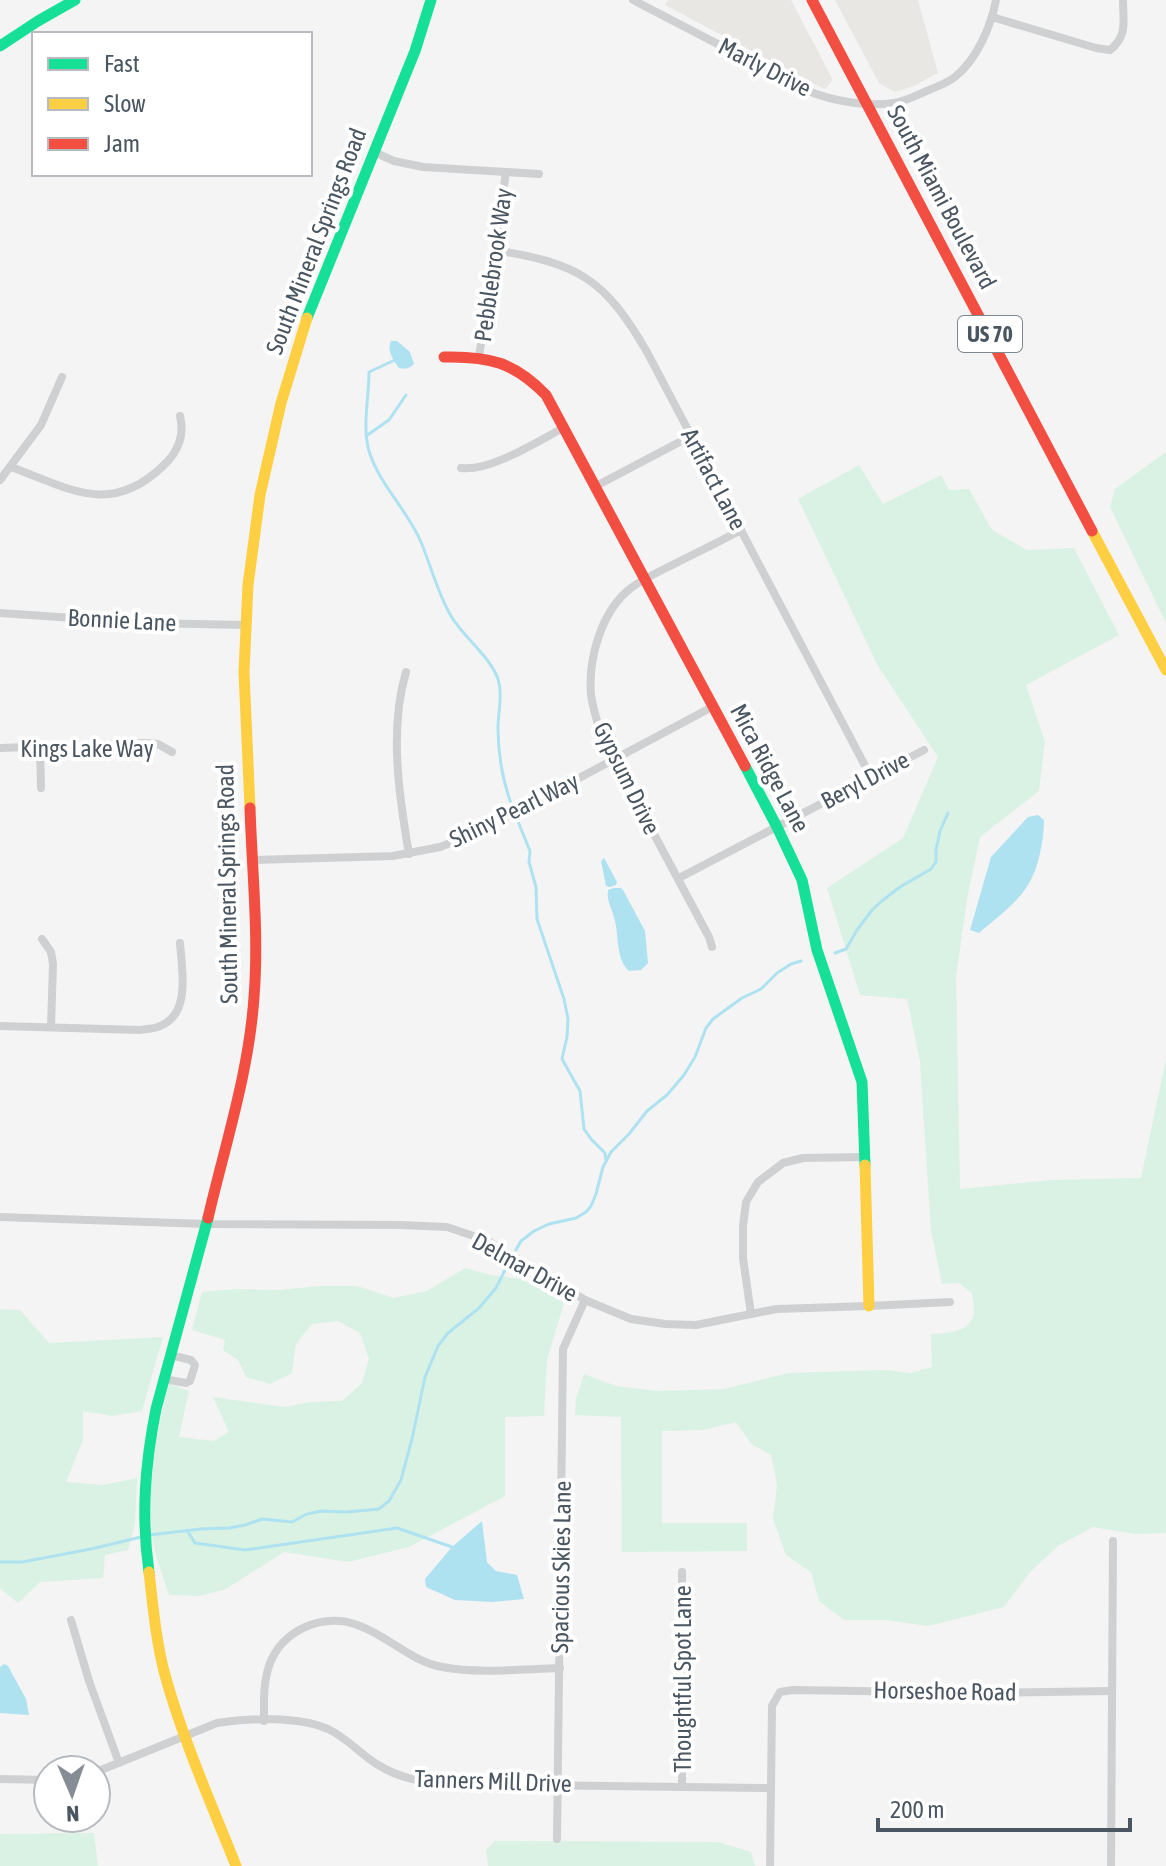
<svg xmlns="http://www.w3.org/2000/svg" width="1166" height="1866" font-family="'Asap Condensed',sans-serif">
  <rect width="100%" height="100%" fill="#f4f4f4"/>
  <!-- commercial -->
  <g fill="#e8e7e3">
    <path d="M668,0H791L833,80L825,89L814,84L665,5Z"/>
    <path d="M835,0H918L938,73L914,86L895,92L879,83Z"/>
  </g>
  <!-- green -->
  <g fill="#d9f2e3">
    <path d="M1166,452V623L1110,507L1115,489Z"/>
    <path d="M859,465L883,504L941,475L949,490L969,489L992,530L1027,550L1074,548L1119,635L1026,685L1045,742L1039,791L980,837L967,899L956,977L960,1189L1051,1180L1141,1178L1166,1059V1533L1135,1534L1093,1527L1058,1546L1031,1571L1004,1607L929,1626L885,1620H844L819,1601L811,1572L786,1555L773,1519L777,1485L771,1455L751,1444L736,1422L703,1430L662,1431V1523H747V1551L622,1552L621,1417L575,1415L576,1399L584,1374L616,1386L657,1391L724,1389L788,1373L886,1370L911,1373L932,1367L931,1334C947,1333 971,1333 974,1312C975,1307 972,1298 972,1293L959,1283L942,1284L931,1231L920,1062L907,999L860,995L827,888L903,838L938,757L878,666L798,499Z"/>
    <path d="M465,1268L491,1275L522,1279L564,1303L547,1360L544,1416L505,1417V1496L409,1547L348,1562L284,1552L226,1589L200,1596L169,1595C164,1579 157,1562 154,1546C145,1496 156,1433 169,1384L189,1391L179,1437L214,1441L229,1432L213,1397L284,1407L311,1402L342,1401L362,1383L369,1359L360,1333L338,1321L312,1324L296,1344L292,1373L270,1384L246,1377L238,1360L223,1350L225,1340L192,1330L202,1292L235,1289L280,1290L318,1286H357L394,1298L427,1291Z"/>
    <path d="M0,1309L20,1310L49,1343L163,1337L142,1411L112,1416L83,1411V1440L66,1482L103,1485L137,1478L135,1524L128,1550L105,1555L103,1578L40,1582L18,1603L0,1588Z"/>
    <path d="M94,1833L98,1866H0V1834Z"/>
    <path d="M495,1841L718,1842L751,1852L755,1866H488L486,1850Z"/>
  </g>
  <!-- water -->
  <g fill="#aee2f0">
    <path d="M391,341H397L410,352L414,364C409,369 406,369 399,368C394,361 386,350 391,341Z"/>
    <path d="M1038,815L1044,820C1044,840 1038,872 1026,888C1014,906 995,919 979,933L970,930L991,857L1028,817Z"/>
    <path d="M604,858L617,882L616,885L610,887L606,886L601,861Z"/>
    <path d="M614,888H621L623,890L645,931L648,963L641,970L629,971C616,959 619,938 615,921C613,910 606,901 608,890Z"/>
    <path d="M482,1521L487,1562L496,1571L517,1575L524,1599L492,1602L455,1600L426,1587L425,1579L452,1547Z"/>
    <path d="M4,1664L8,1666L26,1699L29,1715L0,1713V1667Z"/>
  </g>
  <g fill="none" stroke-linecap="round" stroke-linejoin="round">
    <!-- stream -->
    <g stroke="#aee2f0" stroke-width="3">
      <path d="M397,359L369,372C369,398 362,426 369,451C379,484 408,511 421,542C431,566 437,592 451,616C464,638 489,655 498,679C503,695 498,712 498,728C498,754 503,782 512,806"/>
      <path d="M366,436L389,420L406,395"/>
      <path d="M517,819L530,851L529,862L536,887L537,919L564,999L568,1019L567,1037L562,1059L580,1091L584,1129L591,1139L605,1153L606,1160"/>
      <path d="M835,953L846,949L857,930L872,910L883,900L900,887L931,869L936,862V850L940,831L948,813"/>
      <path d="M516,1250L521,1241L534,1231L549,1224L576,1218L586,1212L591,1206L596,1194L603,1167L611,1152L629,1134L647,1111L667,1095L684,1075L695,1057L706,1028L713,1019L742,998L761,989L777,973L791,964L801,961"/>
      <path d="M188,1532L195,1543L245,1550L397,1528L452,1547"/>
      <path d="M149,1535L201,1529L229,1528L245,1525L262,1519L292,1522L307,1514L322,1511L347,1512L379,1509L389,1501L401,1480L412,1439L425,1377L438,1346L448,1333L479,1308L496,1288L509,1262"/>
      <path d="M0,1562H22L91,1549L141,1537"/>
    </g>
    <!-- street -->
    <g stroke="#ced0d2" stroke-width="8">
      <path d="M633,0L808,91C833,101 866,107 894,103C906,101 917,95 929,90C938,86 948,83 956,76C977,59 991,26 996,0"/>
      <path d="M992,17L1096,48L1110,50C1128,36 1123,21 1123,0"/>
      <path d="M374,152L394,161L423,167L539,174"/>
      <path d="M495,250C579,264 604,278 647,352L871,777"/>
      <path d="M479,357L506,172"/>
      <path d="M11,467C69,488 110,517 163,466C177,453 185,436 180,416"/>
      <path d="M461,468C490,472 538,441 565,427"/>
      <path d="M0,480L41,425L62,377"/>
      <path d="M596,486L691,436"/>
      <path d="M0,613L147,623L245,625"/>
      <path d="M406,672C389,729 399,796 409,854"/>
      <path d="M40,747L41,788"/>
      <path d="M0,748L145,743L158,744L172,752"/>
      <path d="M252,860L393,856L440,847L480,831L712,707"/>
      <path d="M679,878L924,750"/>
      <path d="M42,939L51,952L53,964L51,1027"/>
      <path d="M712,947L709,937L602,737C598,724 593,710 591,695C588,659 601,611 631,588C644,578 659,572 674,564C696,553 719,542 741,530"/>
      <path d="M0,1026L140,1030C146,1029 154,1029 160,1026C191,1014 182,970 180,943"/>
      <path d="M0,1217L206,1224L400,1225L447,1227L488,1241L585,1300L631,1319L665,1324L696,1325L776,1309L869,1306L950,1302"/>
      <path d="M751,1314L743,1258V1226L746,1202L758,1182L783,1163L803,1158L864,1157"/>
      <path d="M164,1379L186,1383L190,1381L195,1365L191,1360L170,1355"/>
      <path d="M71,1620L89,1681L119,1763"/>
      <path d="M264,1721C264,1702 263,1684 269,1666C281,1629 326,1611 360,1626C389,1637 411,1661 442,1667C479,1674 523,1669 560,1668"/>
      <path d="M96,1772L217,1723C249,1718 298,1716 328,1729C343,1736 355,1748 368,1758C391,1776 415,1781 444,1784L771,1788"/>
      <path d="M0,1779L48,1780"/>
      <path d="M682,1786V1572"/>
      <path d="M557,1839L563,1349L585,1300"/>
      <path d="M770,1866L772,1706L780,1692L793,1690L989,1693L1111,1691"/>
      <path d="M1111,1866L1113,1541"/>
    </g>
    <!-- fast -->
    <g stroke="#16e098" stroke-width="11">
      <path d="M0,46L38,21L75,0"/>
      <path d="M307,318L415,51L431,0"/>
      <path d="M745,766L777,827L802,880L817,950L862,1082L865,1165"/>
      <path d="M149,1572C141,1515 145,1465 156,1409L208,1218"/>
    </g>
    <!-- slow -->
    <g stroke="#ffcf43" stroke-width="11">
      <path d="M1092,531L1166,670"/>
      <path d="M250,808L244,672L248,585L260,495L281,403L307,318"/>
      <path d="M865,1165L869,1306"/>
      <path d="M149,1572C153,1606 156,1642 165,1675C183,1740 211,1803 236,1866"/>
    </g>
    <!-- jam -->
    <g stroke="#f24e42" stroke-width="11">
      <path d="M812,0L1092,531"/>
      <path d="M444,357C489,356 514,362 546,395L745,766"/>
      <path d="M208,1218C225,1145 249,1072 254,997C259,935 252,871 250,808"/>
    </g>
  </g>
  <g text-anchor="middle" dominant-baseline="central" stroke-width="8" stroke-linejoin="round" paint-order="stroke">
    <!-- shield labels -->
    <rect fill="#fff" stroke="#808990" stroke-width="2" x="958" y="316" width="64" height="36" rx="6"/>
    <g font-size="22" font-weight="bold" fill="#4a5661">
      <text x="990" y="334">US 70</text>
    </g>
    <!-- street labels -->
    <g font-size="24" fill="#4a5661" stroke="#fff">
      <text transform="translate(765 67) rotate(27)">Marly Drive</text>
      <text transform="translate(942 197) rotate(62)">South Miami Boulevard</text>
      <text transform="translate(316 241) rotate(-69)">South Mineral Springs Road</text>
      <text transform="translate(493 265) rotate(-82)">Pebblebrook Way</text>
      <text transform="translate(714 479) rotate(62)">Artifact Lane</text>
      <text transform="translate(122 620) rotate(3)">Bonnie Lane</text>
      <text x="87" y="748">Kings Lake Way</text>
      <text transform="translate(770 768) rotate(62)">Mica Ridge Lane</text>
      <text transform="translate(627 778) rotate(64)">Gypsum Drive</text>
      <text transform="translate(865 780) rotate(-28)">Beryl Drive</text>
      <text transform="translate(514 810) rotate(-26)">Shiny Pearl Way</text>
      <text transform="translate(227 884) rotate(-91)">South Mineral Springs Road</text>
      <text transform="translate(525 1267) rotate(29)">Delmar Drive</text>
      <text transform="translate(561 1567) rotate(-89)">Spacious Skies Lane</text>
      <text transform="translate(682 1679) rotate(-90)">Thoughtful Spot Lane</text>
      <text transform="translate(945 1691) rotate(1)">Horseshoe Road</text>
      <text transform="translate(493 1781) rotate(2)">Tanners Mill Drive</text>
    </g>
  </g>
  <!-- legend -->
  <rect x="32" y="32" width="280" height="144" fill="#ffffff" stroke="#b7bbc0" stroke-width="2"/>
  <rect x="48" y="58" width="40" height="12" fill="#16e098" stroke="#b7bbc0" stroke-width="2"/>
  <text x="104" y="72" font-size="24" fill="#4a5661">Fast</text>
  <rect x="48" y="98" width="40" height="12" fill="#ffcf43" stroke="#b7bbc0" stroke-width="2"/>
  <text x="104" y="112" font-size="24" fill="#4a5661">Slow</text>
  <rect x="48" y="138" width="40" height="12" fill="#f24e42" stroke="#b7bbc0" stroke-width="2"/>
  <text x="104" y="152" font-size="24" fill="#4a5661">Jam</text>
  <!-- north arrow -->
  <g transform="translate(72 1794) rotate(178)"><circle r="38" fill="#ffffff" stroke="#b7bbc0" stroke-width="2"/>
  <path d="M0-6L14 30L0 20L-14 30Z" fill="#868d94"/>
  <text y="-12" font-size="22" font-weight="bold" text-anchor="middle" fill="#4a5661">N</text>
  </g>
  <!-- scale -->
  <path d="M878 1818v12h252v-12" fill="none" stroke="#4a5661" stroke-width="4"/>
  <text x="890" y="1818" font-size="24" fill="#4a5661" stroke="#ffffff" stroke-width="6" paint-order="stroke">200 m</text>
</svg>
